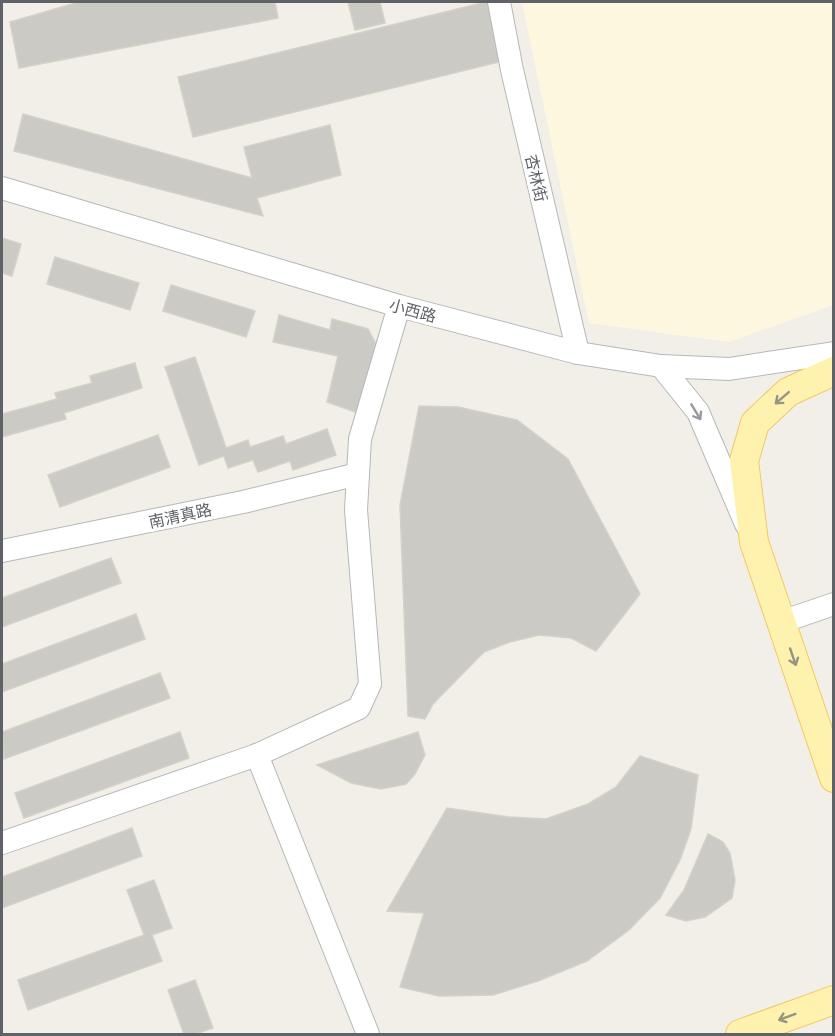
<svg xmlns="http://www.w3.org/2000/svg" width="835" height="1036" font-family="Commissioner,'Noto Sans SC',sans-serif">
  <rect width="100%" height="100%" fill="#f1efe8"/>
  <!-- commercial -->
  <path fill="#fef7e0" d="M522,2H833V305L729,342L589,323Z"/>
  <!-- building -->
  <g fill="#cccac5" stroke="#d6d1c6" stroke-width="1.5">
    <path d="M79,2H275L278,18L19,68L10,22Z"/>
    <path d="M348,2H380L385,23L355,30Z"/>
    <path d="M486,2H489L503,61L193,137L178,77Z"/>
    <path d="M23,114L252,178L244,147L330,125L341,175L257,198L263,216L14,151Z"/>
    <path d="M2,238L21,244L12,276L2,273Z"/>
    <path d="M55,257L139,283L130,310L47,284Z"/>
    <path d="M171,285L255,311L246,337L163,311Z"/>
    <path d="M279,315L330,330L332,319L368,329L378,348L358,413L327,402L338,356L273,342Z"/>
    <path d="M195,357L226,448L248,440L250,447L283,436L286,444L327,429L336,455L293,470L290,461L258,472L253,460L228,468L224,456L199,465L165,367Z"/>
    <path d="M135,363L142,388L64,413L66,419L2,437V414L57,399L55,393L92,383L90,376Z"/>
    <path d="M419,406L458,407L517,420L568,459L640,594L596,651L571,638L539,635L510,642L484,652L433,704L425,719L408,716L400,505Z"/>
    <path d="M158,435L170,467L60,507L48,475Z"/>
    <path d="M111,558L121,583L2,627V598Z"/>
    <path d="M136,614L145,639L2,692V664Z"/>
    <path d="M160,673L170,698L4,759L2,732Z"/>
    <path d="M180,732L189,758L24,818L15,793Z"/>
    <path d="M418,732L425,755L415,774L406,784L381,789L351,783L317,765Z"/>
    <path d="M640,756L698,775L691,829L680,860L660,898L629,930L587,961L538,981L493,995L439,996L400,987L424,913L387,911L447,808L509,817L546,819L588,804L616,787Z"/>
    <path d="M132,828L142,856L2,908V877Z"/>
    <path d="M708,834L723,842L730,853L735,880L732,898L705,917L686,921L666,915L684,890Z"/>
    <path d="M154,880L172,928L152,935L162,961L28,1010L18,980L144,935L127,890Z"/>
    <path d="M195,980L213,1028L195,1034H184L168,990Z"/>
  </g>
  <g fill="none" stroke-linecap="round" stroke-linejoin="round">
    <!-- minor casing -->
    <g stroke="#b5b8bc" stroke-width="24">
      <g id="minor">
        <path d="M499,2L512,70L578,353"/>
        <path d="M2,188L399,306L578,353L661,366L729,369L834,353"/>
        <path d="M661,366L698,412L746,524"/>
        <path d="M2,551L243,502L358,474"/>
        <path d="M781,622L834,604"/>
        <path d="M257,755L368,1034"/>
        <path d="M2,843L257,755L359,708L370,684L356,510L360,439L399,306"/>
      </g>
    </g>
    <!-- major casing -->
    <g stroke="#f2c960" stroke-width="30">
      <g id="major">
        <path d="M834,371L788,392L755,423L744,461L754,542L834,778"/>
        <path d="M740,1034L834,1000"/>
      </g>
    </g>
    <!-- minor -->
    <use href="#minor" stroke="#fff" stroke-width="22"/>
    <!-- major -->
    <use href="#major" stroke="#fff2af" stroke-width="28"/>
  </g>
  <!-- one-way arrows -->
  <defs><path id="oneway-shaft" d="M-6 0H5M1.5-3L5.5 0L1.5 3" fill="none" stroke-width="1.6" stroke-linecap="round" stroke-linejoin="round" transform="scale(1.5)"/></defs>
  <g stroke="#979581">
    <use href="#oneway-shaft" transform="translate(782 398) rotate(139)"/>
    <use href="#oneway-shaft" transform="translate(793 657) rotate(71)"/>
    <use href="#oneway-shaft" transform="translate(787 1017) rotate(160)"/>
  </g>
  <use stroke="#979a9d" href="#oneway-shaft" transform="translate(696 412) rotate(59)"/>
  <g text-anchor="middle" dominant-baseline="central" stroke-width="6" stroke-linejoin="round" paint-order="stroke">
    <!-- street labels -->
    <g font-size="16" fill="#5f6368" stroke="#fff">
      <text transform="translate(537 178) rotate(77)">杏林街</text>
      <text transform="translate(413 310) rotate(15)">小西路</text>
      <text transform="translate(180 515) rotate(-12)">南清真路</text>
    </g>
  </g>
  <!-- border -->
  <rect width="835" height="1036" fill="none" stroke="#5f6368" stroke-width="6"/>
</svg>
